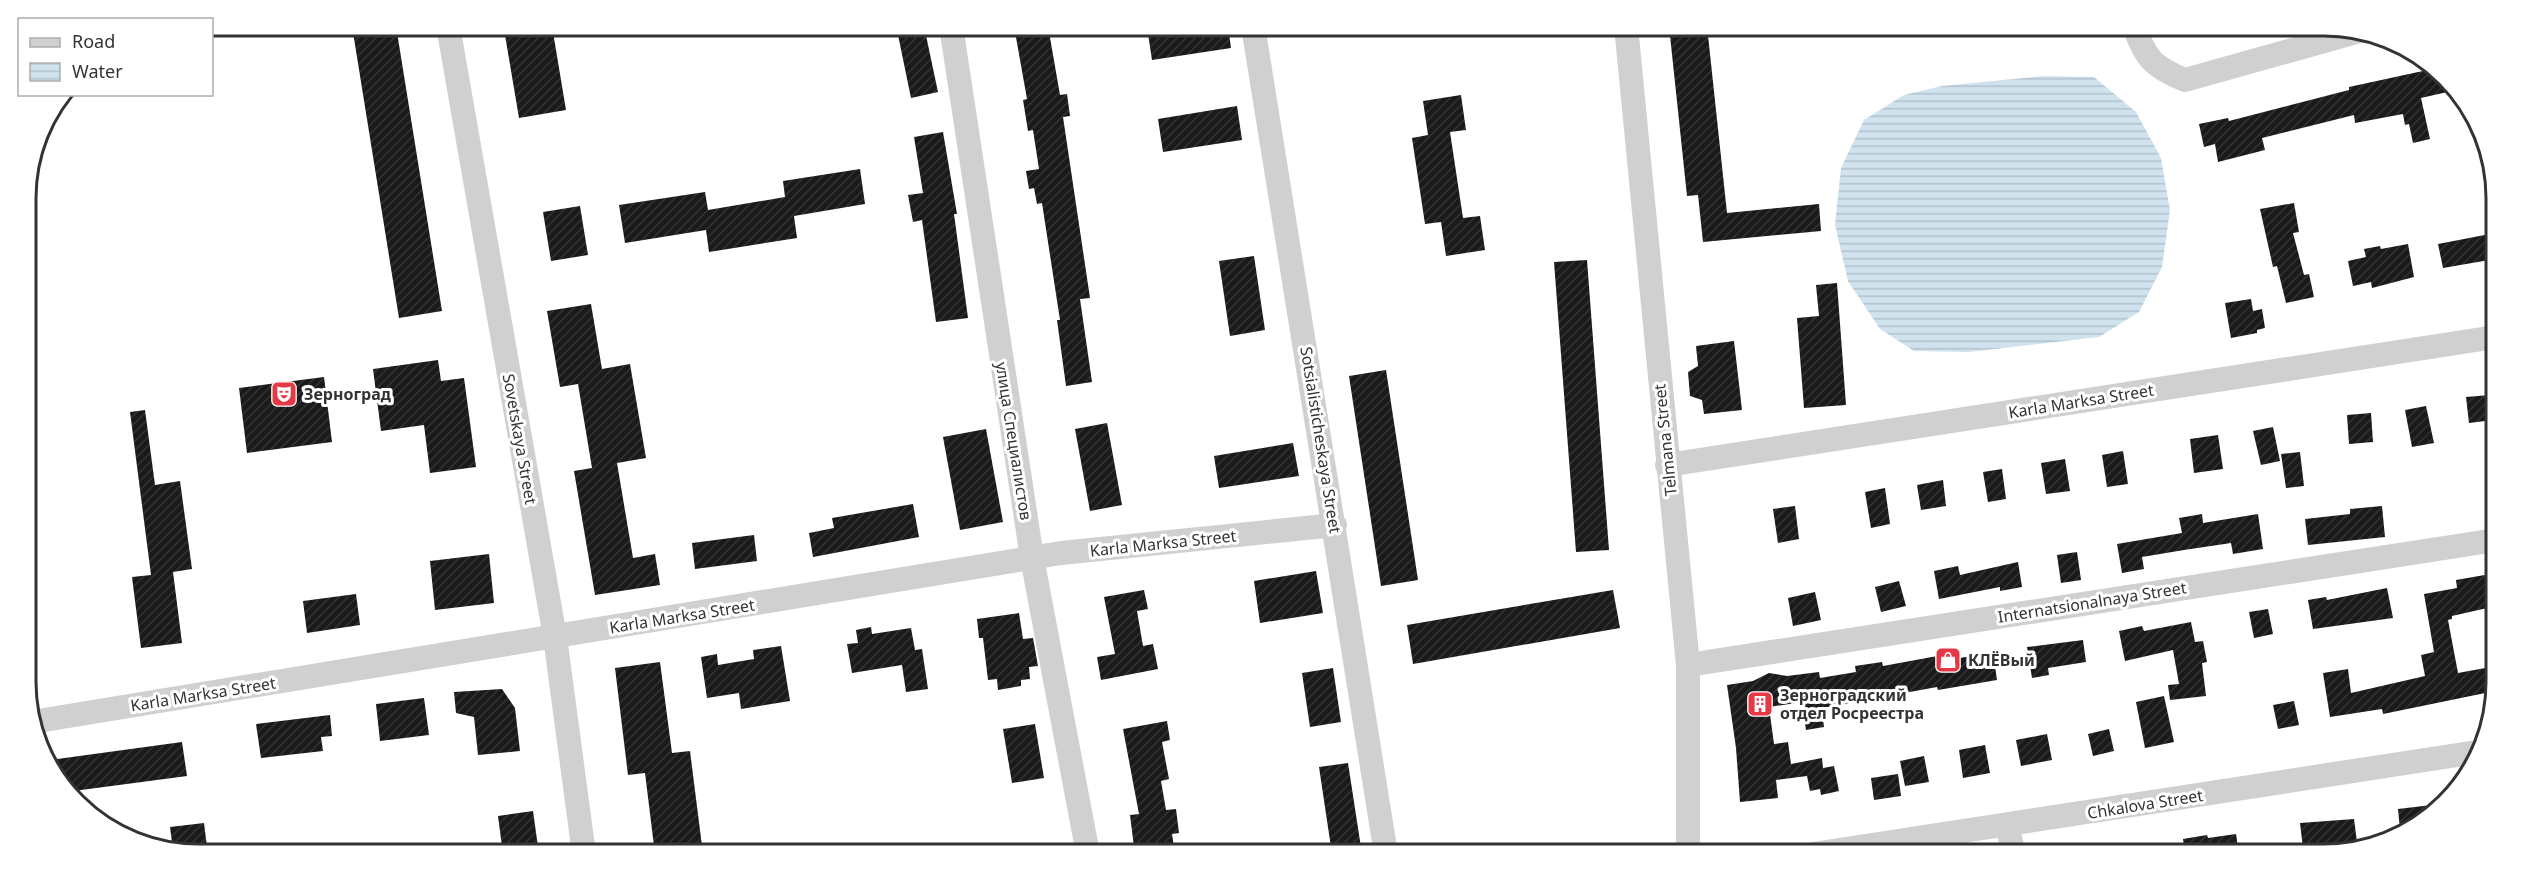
<svg xmlns="http://www.w3.org/2000/svg" width="2522" height="880" font-family="'Noto Sans',sans-serif">
  <defs>
    <pattern id="water-rules" width="6" height="5" patternUnits="userSpaceOnUse" patternTransform="scale(1.5)"><rect width="6" height="5" fill="#cfe2ee"/><path d="M0 2.5h6" fill="none" stroke="#b2c2cd"/></pattern>
    <pattern id="building-hatch" width="6" height="6" patternUnits="userSpaceOnUse" patternTransform="scale(1.5)"><rect width="6" height="6" fill="#1a1a1a"/><path d="M-1 1l2-2M0 6l6-6M5 7l2-2" fill="none" stroke="#333"/></pattern>
  </defs>
  <rect width="100%" height="100%" fill="#fff"/>
  <!-- water -->
  <path fill="url(#water-rules)" d="M2043,76L2094,77L2136,112L2161,158L2170,210L2162,267L2139,312L2099,337L1969,352L1914,351L1880,329L1848,281L1835,225L1841,168L1864,120L1904,95L1942,86Z"/>
  <!-- building -->
  <g fill="url(#building-hatch)">
    <path d="M352,26H396L442,311L399,318Z"/>
    <path d="M526,26H552L566,110L519,118L505,35L527,31Z"/>
    <path d="M924,26L938,92L911,98L897,30Z"/>
    <path d="M1014,26H1048L1060,95L1067,94L1070,116L1063,117L1090,298L1080,299L1092,382L1066,386L1057,320H1060L1042,203L1037,204L1034,188L1029,189L1026,171L1039,169L1033,130L1028,131L1023,100L1027,99Z"/>
    <path d="M1155,26H1228L1231,48L1152,60L1147,27Z"/>
    <path d="M1669,26H1707L1727,213L1819,204L1821,231L1703,242L1698,195L1687,196Z"/>
    <path d="M2432,69L2454,84L2456,90L2421,98L2430,139L2413,143L2409,124L2405,125L2403,114L2355,123L2354,115L2262,138L2265,150L2218,162L2215,144L2204,147L2199,124L2228,118L2229,121L2349,90V87Z"/>
    <path d="M1461,95L1466,130L1450,132L1463,218L1480,216L1485,250L1446,256L1441,222L1425,224L1412,138L1428,135L1423,101Z"/>
    <path d="M1237,106L1242,140L1163,152L1158,119Z"/>
    <path d="M943,132L957,214H954L968,318L936,322L922,220L913,222L908,195L923,193L914,137Z"/>
    <path d="M860,169L865,204L794,216L797,238L709,252L706,230L625,243L619,205L705,192L708,210L785,197L783,181Z"/>
    <path d="M2294,203L2299,232L2293,233L2304,275L2309,274L2314,297L2286,303L2277,266L2273,267L2260,209Z"/>
    <path d="M580,206L588,255L551,261L543,212Z"/>
    <path d="M2495,233V259L2443,268L2438,244Z"/>
    <path d="M2408,244L2414,277L2372,288L2371,282L2353,286L2348,261L2366,257L2364,249L2380,246L2381,249Z"/>
    <path d="M1254,256L1265,330L1230,336L1219,261Z"/>
    <path d="M1587,260L1609,550L1576,552L1554,262Z"/>
    <path d="M1837,283L1846,405L1804,408L1797,318L1819,316L1816,285Z"/>
    <path d="M2251,299L2253,311L2262,309L2265,328L2257,330V333L2231,338L2225,303Z"/>
    <path d="M591,304L602,369L630,364L646,458L617,463L633,558L655,554L660,585L595,595L574,471L592,468L578,384L560,387L547,311Z"/>
    <path d="M1734,341L1742,410L1704,414L1702,400L1690,396L1688,372L1698,366L1696,346Z"/>
    <path d="M438,360L441,381L464,378L476,467L430,473L424,425L381,431L373,369Z"/>
    <path d="M1386,370L1418,580L1381,586L1349,376Z"/>
    <path d="M324,377L332,442L247,453L239,388Z"/>
    <path d="M2490,395L2493,420L2469,423L2466,397Z"/>
    <path d="M2426,406L2434,443L2412,447L2405,410Z"/>
    <path d="M145,410L155,485L180,481L192,569L173,572L182,643L141,648L132,577L151,575L130,412Z"/>
    <path d="M2371,413L2373,442L2349,444L2347,415Z"/>
    <path d="M1107,423L1122,505L1090,511L1075,429Z"/>
    <path d="M2273,427L2280,461L2261,465L2253,431Z"/>
    <path d="M986,429L1003,522L960,530L943,437Z"/>
    <path d="M2218,435L2223,469L2194,473L2190,439Z"/>
    <path d="M1293,443L1299,476L1219,488L1214,456Z"/>
    <path d="M2123,451L2128,484L2107,487L2102,455Z"/>
    <path d="M2300,452L2304,486L2286,488L2281,454Z"/>
    <path d="M2065,459L2070,491L2046,494L2041,463Z"/>
    <path d="M2002,469L2006,499L1988,502L1983,472Z"/>
    <path d="M1943,480L1946,506L1921,510L1917,485Z"/>
    <path d="M1885,488L1890,524L1871,528L1865,492Z"/>
    <path d="M913,504L919,537L813,557L809,533L834,528L832,518Z"/>
    <path d="M1795,506L1799,539L1778,543L1773,509Z"/>
    <path d="M2382,506L2385,537L2308,545L2305,519L2350,514V509Z"/>
    <path d="M2202,514L2203,523L2258,514L2263,549L2233,554L2231,543L2184,550L2142,557L2144,569L2122,573L2117,544L2182,533L2179,518Z"/>
    <path d="M754,535L757,561L695,569L692,543Z"/>
    <path d="M2077,552L2081,580L2061,583L2057,555Z"/>
    <path d="M489,554L494,603L435,610L430,561Z"/>
    <path d="M2018,562L2022,587L2000,591V587L1939,599L1934,571L1958,566L1960,575Z"/>
    <path d="M1316,571L1323,613L1260,623L1254,581Z"/>
    <path d="M2496,573V606L2452,616V619L2448,620L2458,673L2496,666L2495,691L2383,714L2382,709L2330,717L2323,673L2348,669L2351,693L2425,676L2421,655L2434,652L2424,594L2457,588L2456,580Z"/>
    <path d="M1899,581L1906,606L1881,612L1875,587Z"/>
    <path d="M2387,588L2393,618L2313,629L2308,600L2326,597L2327,600Z"/>
    <path d="M1144,590L1148,609L1137,611L1143,646L1153,644L1158,669L1101,680L1097,657L1115,654L1104,597Z"/>
    <path d="M1613,590L1620,628L1413,664L1407,625Z"/>
    <path d="M1815,592L1821,620L1793,626L1788,598Z"/>
    <path d="M356,594L360,625L307,633L303,601Z"/>
    <path d="M2268,609L2273,634L2254,638L2249,612Z"/>
    <path d="M1019,613L1023,639L1033,638L1038,666L1029,667L1030,679L1021,680V686L998,690L997,679L988,680L983,638H979L977,619Z"/>
    <path d="M2191,622L2195,642L2203,641L2207,662L2202,663L2206,696L2170,700L2168,685L2179,684L2173,650L2125,661L2119,631L2142,626L2144,631Z"/>
    <path d="M871,627L872,634L911,628L915,650L922,649L928,689L906,692L902,665L852,673L847,644L858,643L856,630Z"/>
    <path d="M2083,640L2086,662L2048,668L2049,675L2032,678L2027,647Z"/>
    <path d="M781,646L790,701L741,709L739,693L707,698L701,657L717,654L718,665L754,659L753,650Z"/>
    <path d="M1959,652L1960,658L1993,652L1997,680L1938,690L1937,687L1822,708L1824,727L1806,730L1802,702L1769,707L1774,744L1788,742L1791,764L1822,758L1823,768L1834,766L1839,791L1821,795L1820,789L1810,791L1807,776L1776,780L1778,798L1740,802L1736,748L1727,685L1753,681L1769,673L1787,676L1819,672L1820,678L1856,672L1855,666L1882,662L1883,666Z"/>
    <path d="M660,662L672,753L690,751L703,854H655L645,773L628,775L615,668Z"/>
    <path d="M1333,668L1341,722L1310,727L1302,673Z"/>
    <path d="M502,689L515,708L520,751L478,755L474,717L456,713L454,692Z"/>
    <path d="M2164,696L2174,742L2145,748L2136,702Z"/>
    <path d="M424,698L429,735L380,741L376,704Z"/>
    <path d="M2294,701L2299,725L2278,729L2273,705Z"/>
    <path d="M330,715L332,736L321,737L323,751L261,758L256,724Z"/>
    <path d="M1167,721L1170,740L1162,742L1169,779L1161,781L1166,810L1176,809L1179,833L1172,834L1175,854H1146L1145,845L1134,847L1130,815L1139,814L1123,729Z"/>
    <path d="M1035,724L1044,778L1012,783L1003,729Z"/>
    <path d="M2109,729L2114,751L2093,756L2088,734Z"/>
    <path d="M2047,734L2052,760L2021,766L2016,740Z"/>
    <path d="M182,742L187,776L66,792L50,760Z"/>
    <path d="M1985,745L1990,773L1963,778L1959,750Z"/>
    <path d="M1924,756L1929,782L1905,786L1900,761Z"/>
    <path d="M1348,763L1362,854H1332L1319,767Z"/>
    <path d="M1898,774L1901,796L1874,800L1871,778Z"/>
    <path d="M2440,804L2429,819L2400,830L2398,809Z"/>
    <path d="M533,811L539,854H503L498,816Z"/>
    <path d="M2354,819L2357,842L2303,848L2300,823Z"/>
    <path d="M204,823L208,855L173,850L170,827Z"/>
    <path d="M2236,834L2239,854H2185L2183,839L2207,835L2208,838Z"/>
  </g>
  <g fill="none" stroke-linecap="round" stroke-linejoin="round">
    <!-- minor -->
    <g stroke="#d0d0d0" stroke-width="24">
      <path d="M448,26L555,637L584,854"/>
      <path d="M951,26L1032,558L1088,854"/>
      <path d="M1253,26L1386,854"/>
      <path d="M1626,26L1688,665V854"/>
      <path d="M2134,26C2145,58 2153,67 2185,80L2360,31"/>
      <path d="M1667,465L2495,337"/>
      <path d="M1688,665L2496,540"/>
      <path d="M32,722L1061,553L1335,525"/>
      <path d="M2007,825L2014,854"/>
      <path d="M1813,854L2477,752"/>
    </g>
  </g>
  <!-- icons -->
  <defs>
    <g id="theatre-square" transform="scale(1.35)"><rect x="-9" y="-9" width="18" height="18" rx="4" fill="#e63946" stroke="#fff"/><path d="M-5-5.5Q0-4 5-5.5V0Q5 5 0 6Q-5 5-5 0ZM-3.3-2.5H-1v1.5H-3.3ZM1-2.5H3.3v1.5H1ZM-2.8 1Q0 5.5 2.8 1Z" fill="#fff"/></g>
    <g id="shop-square" transform="scale(1.35)"><rect x="-9" y="-9" width="18" height="18" rx="4" fill="#e63946" stroke="#fff"/><path d="M-5-2.5h2.3a2.7 3.5 0 0 1 5.4 0H5L5.5 6h-11ZM-1.5-2.5h3a1.5 2.3 0 0 0-3 0Z" fill="#fff"/></g>
    <g id="building-square" transform="scale(1.35)"><rect x="-9" y="-9" width="18" height="18" rx="4" fill="#e63946" stroke="#fff"/><path d="M-4-6H4V6H1V3H-1V6H-4ZM-2.5-4.3h1.7v1.8h-1.7ZM.8-4.3h1.7v1.8H.8ZM-2.5-1h1.7V.8h-1.7ZM.8-1h1.7V.8H.8Z" fill="#fff"/></g>
  </defs>
  <g fill-rule="evenodd">
    <use href="#theatre-square" x="284" y="394"/>
    <use href="#shop-square" x="1948" y="660"/>
    <use href="#building-square" x="1760" y="704"/>
  </g>
  <g text-anchor="middle" dominant-baseline="central" stroke-width="6" stroke-linejoin="round" paint-order="stroke">
    <!-- poi labels -->
    <g font-size="16" font-weight="bold" fill="#333" stroke="#fff" text-anchor="start">
      <text x="304" y="394">Зерноград</text>
      <text x="1968" y="660">КЛЁВый</text>
      <text x="1780" y="695">Зерноградский<tspan x="1780" dy="18">отдел Росреестра</tspan></text>
    </g>
    <!-- street labels -->
    <g font-size="16" fill="#333" stroke="#fff">
      <text transform="translate(2081 401) rotate(-9)">Karla Marksa Street</text>
      <text transform="translate(520 439) rotate(80)">Sovetskaya Street</text>
      <text transform="translate(1321 440) rotate(81)">Sotsialisticheskaya Street</text>
      <text transform="translate(1665 440) rotate(-96)">Telmana Street</text>
      <text transform="translate(1014 441) rotate(81)">улица Специалистов</text>
      <text transform="translate(1163 543) rotate(-6)">Karla Marksa Street</text>
      <text transform="translate(2092 602) rotate(-9)">Internatsionalnaya Street</text>
      <text transform="translate(682 616) rotate(-9)">Karla Marksa Street</text>
      <text transform="translate(203 694) rotate(-9)">Karla Marksa Street</text>
      <text transform="translate(2145 804) rotate(-9)">Chkalova Street</text>
    </g>
  </g>
  <!-- crop -->
  <path d="M0 0H2522V880H0ZM198 36H2324A162 162 0 0 1 2486 198V682A162 162 0 0 1 2324 844H198A162 162 0 0 1 36 682V198A162 162 0 0 1 198 36Z" fill="#fff" fill-rule="evenodd"/>
  <path fill="none" stroke="#333" stroke-width="3" d="M198 36H2324A162 162 0 0 1 2486 198V682A162 162 0 0 1 2324 844H198A162 162 0 0 1 36 682V198A162 162 0 0 1 198 36Z"/>
  <!-- legend -->
  <rect x="18" y="18" width="195" height="78" fill="#ffffff" stroke="#adadad" stroke-width="1.5"/>
  <rect x="30" y="38" width="30" height="9" fill="#d0d0d0" stroke="#adadad" stroke-width="1.5"/>
  <text x="72" y="48" font-size="18" fill="#333333">Road</text>
  <rect x="30" y="63" width="30" height="18" fill="url(#water-rules)" stroke="#adadad" stroke-width="1.5"/>
  <text x="72" y="78" font-size="18" fill="#333333">Water</text>
</svg>
